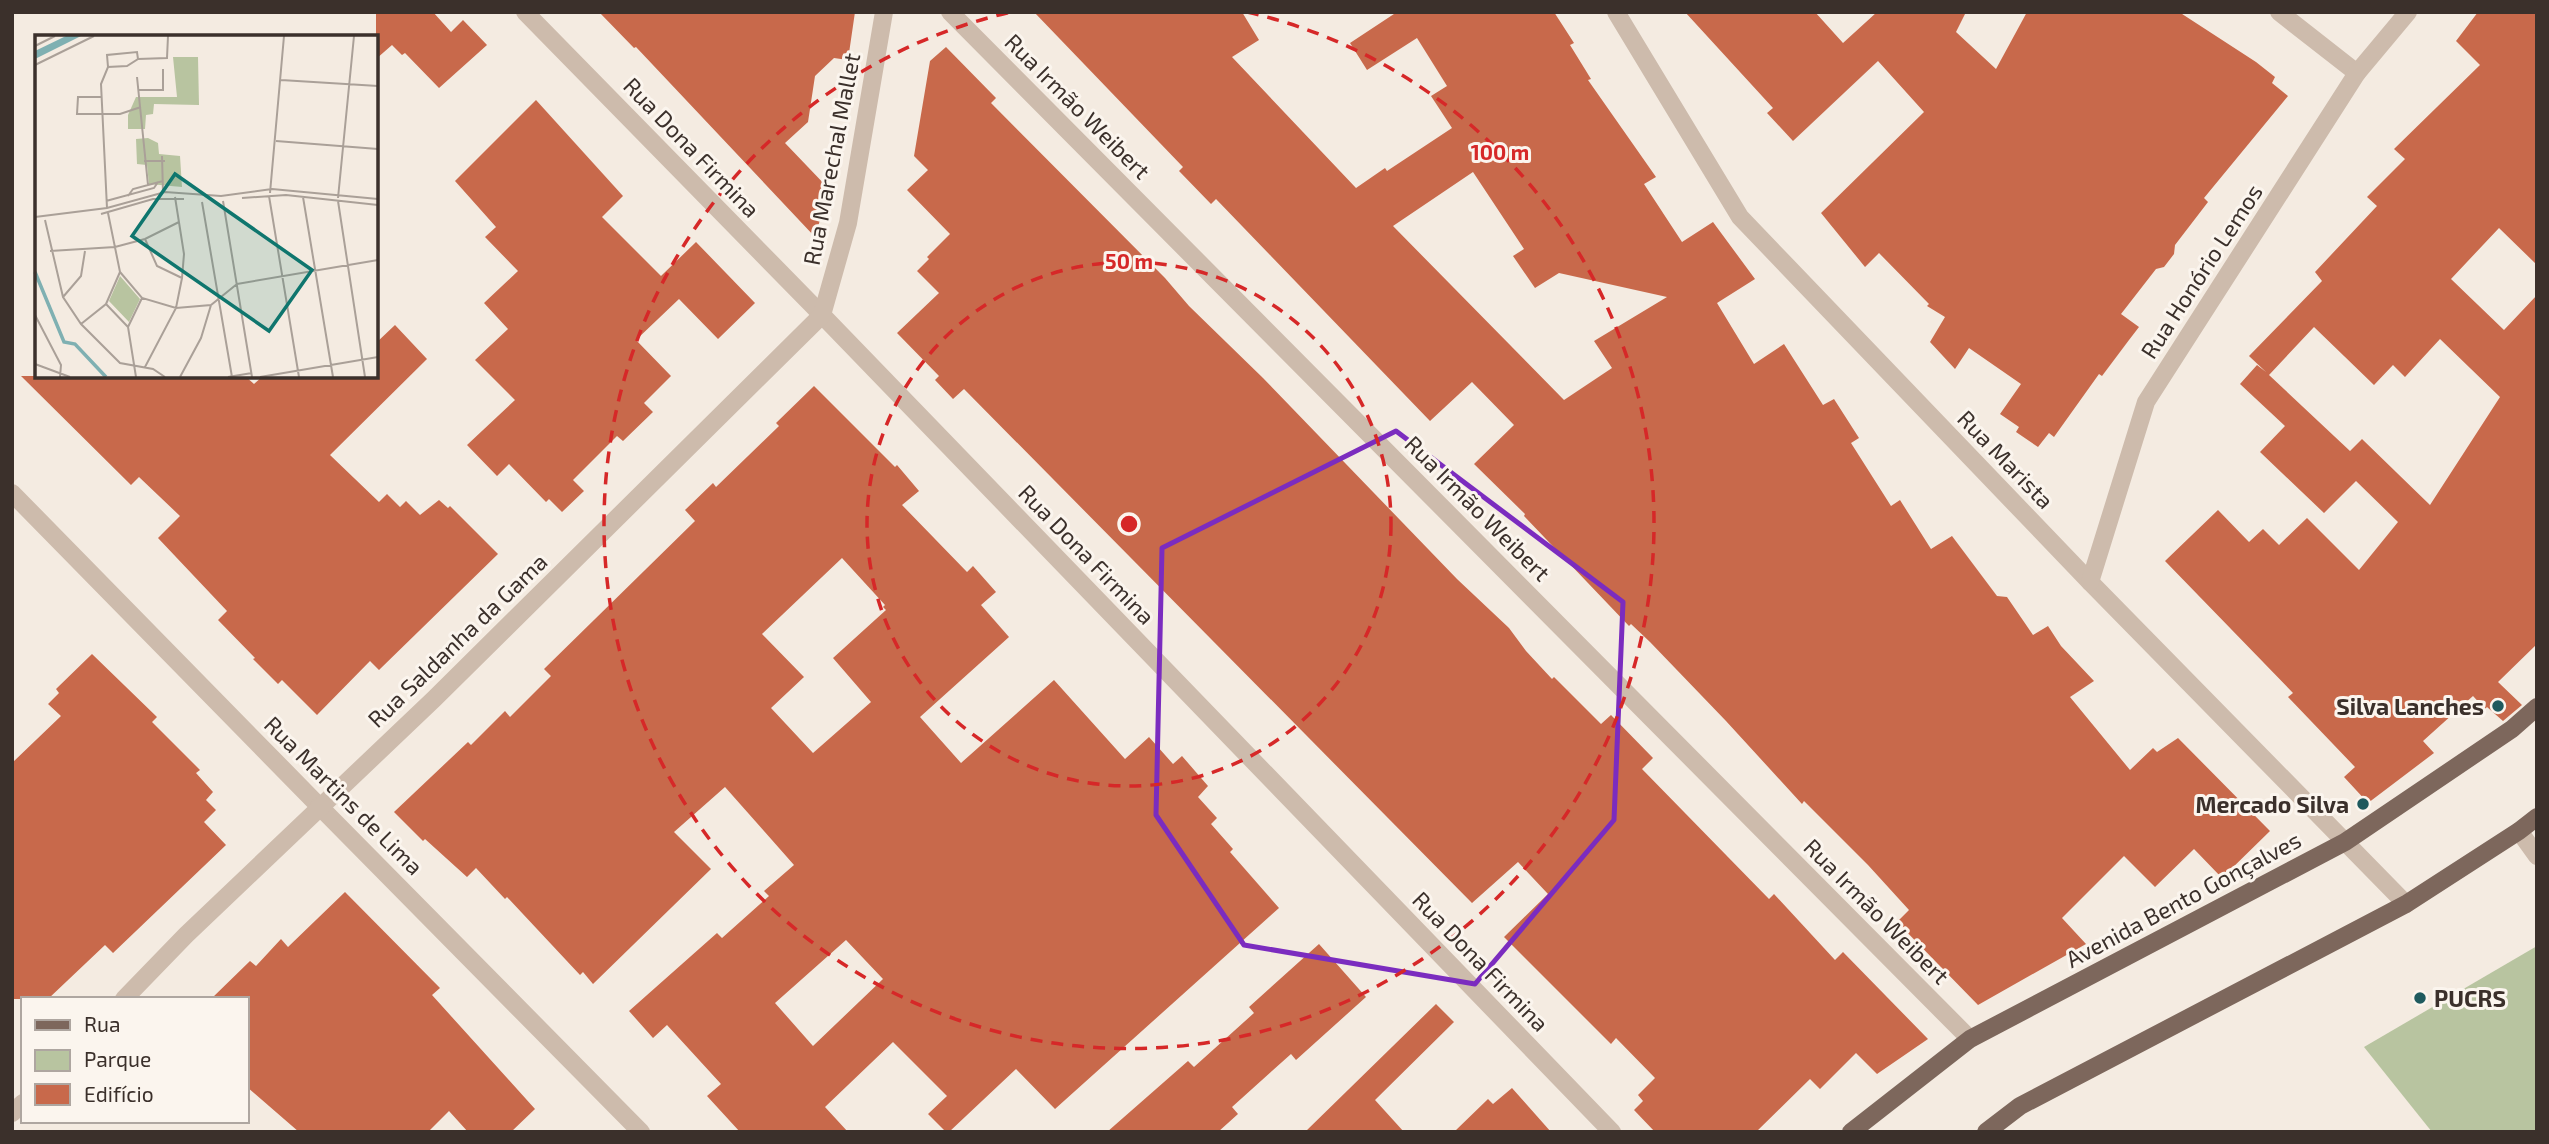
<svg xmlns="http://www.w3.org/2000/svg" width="2549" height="1144" font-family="'Exo 2',sans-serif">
  <rect width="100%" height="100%" fill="#f4ebe1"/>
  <!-- green -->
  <path fill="#b8c4a0" d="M2537,946V1132H2432L2364,1047Z"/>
  <!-- building -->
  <g fill="#c8694b" fill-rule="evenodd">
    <path d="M376,12H433L451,32L463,20L487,45L439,88L405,53L402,55L392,45L376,59Z"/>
    <path d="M599,12H855L848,60L834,58L815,76L808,122L785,143L829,189L815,237L636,47L634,48Z"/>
    <path d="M1034,12H1242L1259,40L1232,57L1356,188L1385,168L1387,171L1452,128L1431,96L1447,86L1417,38L1367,70L1350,43L1397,12H1554L1574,43L1570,45L1591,79L1588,80L1656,177L1644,184L1682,242L1713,222L1755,279L1717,303L1754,364L1784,344L1823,405L1834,399L1859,438L1851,443L1891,506L1900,500L1931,549L1952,536L1997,596L2007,597L2033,635L2048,626L2061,646L2094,681L2070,697L2130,770L2153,748L2157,752L2178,738L2270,831L2222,878L2194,849L2155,887L2124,856L2062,918L2086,944L1978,1005L1897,922L1909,910L1868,865L1804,801L1802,804L1726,721L1650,642L1631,624L1629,626L1524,516L1525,514L1474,464L1514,425L1472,382L1430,421L1216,199L1211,204L1179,171L1183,167ZM1473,172L1524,249L1513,256L1535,288L1559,273L1667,297L1594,341L1612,368L1564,400L1393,226Z"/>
    <path d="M1685,12H1815L1843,43L1877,12H1966L1956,32L1996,69L2027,12H2179L2256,62L2275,77L2272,83L2288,96L2204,198L2208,202L2175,245L2174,254L2164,267L2156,269L2121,314L2139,327L2129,340L2102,376L2099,374L2054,437L2049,433L2038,447L2016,432L2019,427L2000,414L2021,384L1969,348L1955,369L1930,342L1945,317L1927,306L1929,304L1879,253L1865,267L1821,213L1924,112L1878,61L1793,141L1767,113L1773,108Z"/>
    <path d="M2478,12H2537V265L2499,228L2451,279L2504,330L2537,295V644L2498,682L2522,705L2503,721L2487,707L2485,709L2473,696L2423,741L2434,753L2368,803L2344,777L2355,767L2288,697L2293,693L2165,561L2218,510L2249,542L2263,529L2279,545L2307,518L2359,570L2398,522L2356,481L2324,513L2260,452L2285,426L2240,384L2257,365L2266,372L2249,356L2322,281L2315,272L2377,206L2367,197L2405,159L2394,149L2480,65L2456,41ZM2314,327L2374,385L2393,365L2405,377L2440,339L2500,397L2430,505L2362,439L2350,451L2269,375Z"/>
    <path d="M946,47L996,98L991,103L1165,278L1189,306L1263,378L1457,579L1509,628L1526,651L1552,679L1554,677L1601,724L1611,715L1653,758L1642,769L1769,899L1774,894L1835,960L1843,952L1928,1039L1877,1074L1856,1053L1820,1089L1810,1079L1756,1132H1655L1634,1110L1643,1101L1638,1095L1655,1078L1616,1038L1611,1044L1504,937L1548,894L1518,862L1472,903L964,389L953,399L935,380L939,376L897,333L939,293L917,271L929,259L927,257L950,234L907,190L928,170L914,156L930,61Z"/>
    <path d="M536,100L623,196L602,217L661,276L696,242L755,303L718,339L679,299L636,340L671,376L644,403L653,412L623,441L617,436L573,480L584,491L562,512L549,499L546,502L509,464L497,476L467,445L515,400L475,360L508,329L484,303L518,271L485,237L496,227L455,181Z"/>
    <path d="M395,325L427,359L330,455L379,502L387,494L400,507L406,501L420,515L439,500L448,508L450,506L498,554L379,670L370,661L317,715L282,680L278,684L253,659L255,658L218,620L227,611L158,538L180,516L139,477L131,485L21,376H245L254,384L263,376H376V343Z"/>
    <path d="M814,386L895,467L897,465L919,491L902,505L967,572L973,566L996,592L981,605L1009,637L920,717L961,763L1054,680L1125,759L1149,737L1173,764L1182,756L1208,786L1198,797L1217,818L1211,824L1233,849L1230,852L1279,908L1055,1109L1016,1069L949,1132H946L928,1114L947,1096L893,1042L825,1107L848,1132H740L707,1096L721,1084L667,1025L653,1038L629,1011L717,933L722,938L769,896L764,891L794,865L725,787L674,832L711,869L593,984L583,972L580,975L507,897L505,899L476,868L467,877L425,839L423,841L394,812L468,742L471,745L505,711L510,717L551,676L544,669L695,521L685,510L713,483L716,487L779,426L776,423ZM842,558L885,605L883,607L886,610L833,658L871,702L813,753L771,708L804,677L762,634ZM846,940L883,979L813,1046L775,1003Z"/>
    <path d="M92,654L157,717L152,722L200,770L196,773L213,792L206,800L216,810L204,822L226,845L113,953L105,945L48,999H12V763L61,716L48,704L59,693L56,689Z"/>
    <path d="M345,892L440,988L432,995L535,1109L511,1132H468L449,1111L428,1132H299L247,1087V999H211L250,961L256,966L281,939L288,947Z"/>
    <path d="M1319,944L1366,997L1296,1060L1291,1054L1232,1107L1238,1114L1218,1132H1107L1188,1061L1194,1067L1254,1013L1249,1007Z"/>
    <path d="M1436,1004L1454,1022L1375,1100L1404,1132H1305Z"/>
    <path d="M1512,1088L1551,1132H1454L1488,1099L1493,1104Z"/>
  </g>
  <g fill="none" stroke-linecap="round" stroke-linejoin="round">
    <!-- minor -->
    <g stroke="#cdbbac" stroke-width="18">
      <path d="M950,12L1970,1039"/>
      <path d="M2279,12L2357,73"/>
      <path d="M822,315L1612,1132"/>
      <path d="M12,493L319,806"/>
      <path d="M2519,831L2537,856"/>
    </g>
    <!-- tertiary -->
    <g stroke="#cdbbac" stroke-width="18">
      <path d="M525,12L822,315"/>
      <path d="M1616,12L1740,217L2090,582L2406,904"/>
      <path d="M2090,582L2146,402L2357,73L2408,12"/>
      <path d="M319,806L641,1132"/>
      <path d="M124,999L186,935L434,699L822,315L848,223L884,12"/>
      <path d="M12,1113L23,1103"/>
    </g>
    <!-- primary -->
    <g stroke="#7d675c" stroke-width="18">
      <path d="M1851,1132L1970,1039L2345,842L2512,729L2537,707"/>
      <path d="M1986,1132L2020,1106L2406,904L2519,831L2537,817"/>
    </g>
  </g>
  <!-- marked area -->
  <path fill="none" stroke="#7b2cbf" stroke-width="5" stroke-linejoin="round" d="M1396,431L1623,602L1614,820L1475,984L1244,945L1156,815L1162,548Z"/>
  <!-- distance rings -->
  <g fill="none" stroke="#d62828" stroke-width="3.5" stroke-dasharray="12 9">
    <circle cx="1129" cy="524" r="262"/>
    <path d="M1247 12A525 525 0 1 1 1011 12"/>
  </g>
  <!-- markers -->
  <g fill="#1f5a5e" stroke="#fbf5ee" stroke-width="2.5">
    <circle cx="2498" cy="706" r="7"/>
    <circle cx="2363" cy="804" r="7"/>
    <circle cx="2420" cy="998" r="7"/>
  </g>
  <g text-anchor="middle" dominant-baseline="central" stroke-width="6" stroke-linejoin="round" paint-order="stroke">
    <!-- street labels -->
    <g font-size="23" fill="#3b302b" stroke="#fbf5ee">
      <text transform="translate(1078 106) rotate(45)">Rua Irmão Weibert</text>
      <text transform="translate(692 147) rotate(46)">Rua Dona Firmina</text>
      <text transform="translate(831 159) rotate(-79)">Rua Marechal Mallet</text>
      <text transform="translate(2201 271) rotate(-57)">Rua Honório Lemos</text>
      <text transform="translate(2006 459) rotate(46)">Rua Marista</text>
      <text transform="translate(1478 508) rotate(45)">Rua Irmão Weibert</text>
      <text transform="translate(1087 554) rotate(46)">Rua Dona Firmina</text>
      <text transform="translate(457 640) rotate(-44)">Rua Saldanha da Gama</text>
      <text transform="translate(344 795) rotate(45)">Rua Martins de Lima</text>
      <text transform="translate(2183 899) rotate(-28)">Avenida Bento Gonçalves</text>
      <text transform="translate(1877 911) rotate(45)">Rua Irmão Weibert</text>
      <text transform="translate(1481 961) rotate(46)">Rua Dona Firmina</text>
    </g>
    <!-- poi labels -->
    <g font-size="23" font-weight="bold" fill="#3b302b" stroke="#fbf5ee" text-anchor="end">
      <text x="2484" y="706">Silva Lanches</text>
      <text x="2349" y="804">Mercado Silva</text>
      <text x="2434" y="998" text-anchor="start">PUCRS</text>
    </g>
  </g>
  <!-- overview -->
  <g transform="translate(35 35)">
    <rect width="343" height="343" fill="#f4ebe1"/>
    <path d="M138,22H163L164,70L119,69L118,79L111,80L110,94H93V80L101,62H142ZM113,103L123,108L124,119L145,121L147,152L114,149L112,130L102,129L101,104ZM85,241L105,264L94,287L74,266Z" fill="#b8c4a0"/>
    <path d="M31,1H46L0,24V16Z" fill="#7fb0b2"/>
    <path fill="none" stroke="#7fb0b2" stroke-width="3.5" d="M0,237L29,307L40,309L71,342"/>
    <path fill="none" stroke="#aaa098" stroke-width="2" d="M0,11L20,1M103,24L132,23L133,1M0,30L59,1M102,42L113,150M246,45L343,51M103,55H128V34M67,62H43L42,79H85L106,72M241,106L343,114M127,121L128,157M109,126H130M235,158L249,1M93,161L98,154L128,146M234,161L264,342M268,162L298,342M207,163L251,160L343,170M303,163L319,1M71,166L119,153L123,147M188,166L217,342M303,166L330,342M167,167L197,342M72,173L66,49L73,32L92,31L103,24L102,17L72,20L73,32M73,178L85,237M66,179L118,164H149M0,182L72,173L130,157L186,161L237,154L343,164M10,185L28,262L46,289L85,328L118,334L130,342M110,204L122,231L147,243M15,216L80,212L110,204L144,187M85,237L107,263L141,273L176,270L202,249M202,249L343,225M28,262L46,241L50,216M71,269L93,292M0,280L26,330L25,342M46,289L71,269L85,237M0,329L35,342M110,332L141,273L147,243L149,219L140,162M101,342L93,292L107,263M145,342L166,303L176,270M193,342L217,338M225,342L343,322"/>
    <path fill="#0f766e" fill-opacity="0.15" stroke="#0f766e" stroke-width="3.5" d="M140,139L277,235L234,296L97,201Z"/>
    <rect width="343" height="343" fill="none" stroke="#3b302b" stroke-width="3.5"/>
  </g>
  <circle cx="1129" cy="524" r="10" fill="#d62828" stroke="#fbf5ee" stroke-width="3.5"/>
  <g font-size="21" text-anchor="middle" font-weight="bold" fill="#d62828" stroke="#fbf5ee" stroke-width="6" stroke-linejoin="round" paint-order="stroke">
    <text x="1500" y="160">100 m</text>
    <text x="1129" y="269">50 m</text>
  </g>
  <!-- border -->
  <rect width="2549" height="1144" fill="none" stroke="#3b302b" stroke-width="28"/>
  <!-- legend -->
  <rect x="21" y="997" width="228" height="126" fill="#fbf5ee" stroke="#aea6a0" stroke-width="2"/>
  <rect x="35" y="1020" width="35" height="10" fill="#7d675c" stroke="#aea6a0" stroke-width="2"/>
  <text x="84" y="1032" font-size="21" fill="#3b302b">Rua</text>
  <rect x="35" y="1050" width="35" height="21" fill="#b8c4a0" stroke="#aea6a0" stroke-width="2"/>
  <text x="84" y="1067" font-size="21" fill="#3b302b">Parque</text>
  <rect x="35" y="1084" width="35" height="21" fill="#c8694b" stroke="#aea6a0" stroke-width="2"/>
  <text x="84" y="1102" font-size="21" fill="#3b302b">Edifício</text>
</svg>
